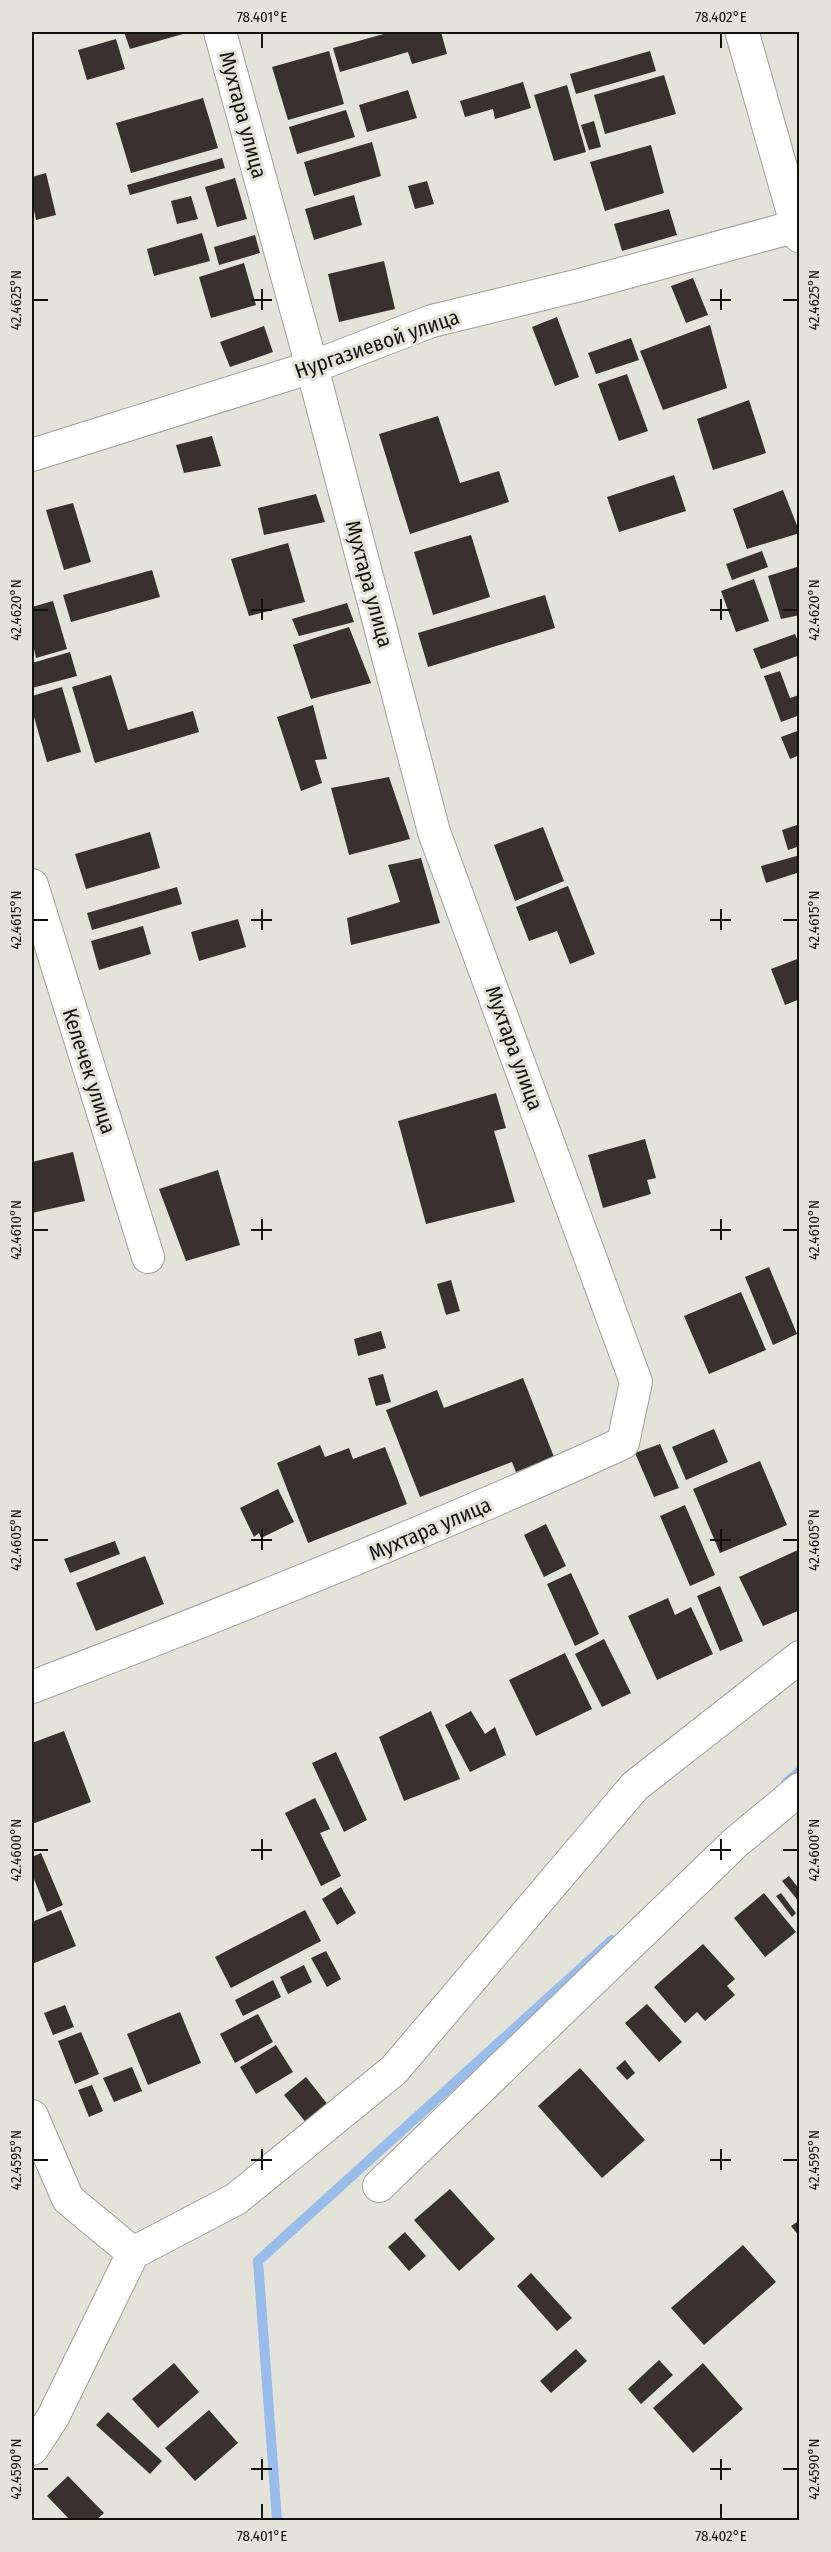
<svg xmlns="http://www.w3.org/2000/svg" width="831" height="2552" font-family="'Fira Sans Condensed',sans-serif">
  <rect width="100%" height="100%" fill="#e4e3da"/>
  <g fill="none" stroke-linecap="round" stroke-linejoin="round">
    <!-- stream -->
    <g stroke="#99bcea" stroke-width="10">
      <path d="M786,1783L800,1771"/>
      <path d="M277,2520L258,2261L612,1940"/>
    </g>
  </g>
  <!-- building -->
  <g fill="#38312e">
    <path d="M124,32H190L130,49Z"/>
    <path d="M391,32H441L447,54L412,64L408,52L340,72L333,48Z"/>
    <path d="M116,39L125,69L87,80L78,50Z"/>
    <path d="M329,51L344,104L288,120L272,67Z"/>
    <path d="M650,51L656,71L576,94L570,74Z"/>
    <path d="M664,75L676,114L605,134L594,95Z"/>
    <path d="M523,82L531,108L495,119L493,109L465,117L460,101Z"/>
    <path d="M567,85L586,152L554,161L534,95Z"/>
    <path d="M408,90L417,118L367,132L359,105Z"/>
    <path d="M203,98L218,148L131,173L116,123Z"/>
    <path d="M346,110L355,137L297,154L289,127Z"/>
    <path d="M594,121L601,147L589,150L581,125Z"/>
    <path d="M372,142L381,176L314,196L304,162Z"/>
    <path d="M651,145L664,193L605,211L590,162Z"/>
    <path d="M222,158L225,168L130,195L127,185Z"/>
    <path d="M46,173L56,215L36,220L32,200V177Z"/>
    <path d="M235,178L247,219L217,227L205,187Z"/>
    <path d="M427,181L434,204L415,209L408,186Z"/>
    <path d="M354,195L362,225L314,240L305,209Z"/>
    <path d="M191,196L198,219L177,224L171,201Z"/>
    <path d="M669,209L677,235L622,251L614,224Z"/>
    <path d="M202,233L210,261L154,276L147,249Z"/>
    <path d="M255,235L260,253L219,265L214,247Z"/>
    <path d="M384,261L395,309L339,322L328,274Z"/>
    <path d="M244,263L256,305L211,318L199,277Z"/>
    <path d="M693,278L708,315L686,323L671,286Z"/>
    <path d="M557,317L579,377L555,386L532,327Z"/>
    <path d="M710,325L727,388L663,410L640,351Z"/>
    <path d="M264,326L273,352L230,367L220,342Z"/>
    <path d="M631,338L639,360L596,374L588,353Z"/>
    <path d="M627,374L648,431L619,441L598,384Z"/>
    <path d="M749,400L766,453L713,470L697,419Z"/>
    <path d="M438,416L460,483L499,471L509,502L410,534L379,434Z"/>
    <path d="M212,436L221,466L184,473L176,445Z"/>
    <path d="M674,475L686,511L619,532L607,497Z"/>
    <path d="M783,490L800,533L747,549L733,509Z"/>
    <path d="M316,494L325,522L264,535L258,508Z"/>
    <path d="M73,503L91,562L64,570L46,510Z"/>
    <path d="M471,535L490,597L433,615L414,552Z"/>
    <path d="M288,543L305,602L249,616L231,559Z"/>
    <path d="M762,551L768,567L732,580L726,564Z"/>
    <path d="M800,566V615L781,619L768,576Z"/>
    <path d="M152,570L160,597L71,622L63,595Z"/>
    <path d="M754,579L769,621L736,632L721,591Z"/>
    <path d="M545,595L555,628L428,667L418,633Z"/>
    <path d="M53,601L67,649L36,658L32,640V607Z"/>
    <path d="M347,603L354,622L299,636L292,619Z"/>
    <path d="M349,627L371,683L311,699L293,645Z"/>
    <path d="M795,634L800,646V655L761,669L753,649Z"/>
    <path d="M70,652L77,676L32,688V663Z"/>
    <path d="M780,671L790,698L799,695L800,697V715L781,722L764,676Z"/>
    <path d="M111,675L128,730L193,711L199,732L95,763L72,687Z"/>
    <path d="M62,687L81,752L47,762L32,710V696Z"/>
    <path d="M313,705L327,759L315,760L322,783L301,791L277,717Z"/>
    <path d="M800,730V755L790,759L781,737Z"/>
    <path d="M389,777L410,839L349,855L331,788Z"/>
    <path d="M800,824V846L788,850L782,830Z"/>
    <path d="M543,827L564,881L515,901L494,845Z"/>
    <path d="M150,832L160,868L86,889L75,854Z"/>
    <path d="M800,855V872L766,883L761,866Z"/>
    <path d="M421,858L440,923L351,945L347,918L400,902L388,865Z"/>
    <path d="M568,886L595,954L570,964L557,931L529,941L516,907Z"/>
    <path d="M177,887L182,904L92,930L87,913Z"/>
    <path d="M238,919L246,947L199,961L191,932Z"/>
    <path d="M143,926L151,954L99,970L91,941Z"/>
    <path d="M800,958V999L785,1005L771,969Z"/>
    <path d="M496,1093L506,1128L494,1131L515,1202L426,1224L398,1121Z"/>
    <path d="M645,1139L656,1178L647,1180L651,1194L603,1208L588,1155Z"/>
    <path d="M73,1152L85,1201L32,1213V1162Z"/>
    <path d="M218,1170L240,1245L186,1261L159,1189Z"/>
    <path d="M769,1267L797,1334L773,1345L745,1277Z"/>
    <path d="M451,1280L460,1311L446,1315L437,1284Z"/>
    <path d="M741,1292L766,1350L709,1374L684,1316Z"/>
    <path d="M381,1331L386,1348L358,1356L354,1339Z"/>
    <path d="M383,1374L391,1402L376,1406L368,1378Z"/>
    <path d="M523,1378L554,1457L516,1472L512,1462L420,1497L386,1410L437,1390L444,1408Z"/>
    <path d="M714,1429L728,1462L686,1480L672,1447Z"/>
    <path d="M660,1444L679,1488L654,1497L635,1453Z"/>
    <path d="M320,1445L325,1457L349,1448L353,1459L385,1447L407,1504L308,1543L277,1463Z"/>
    <path d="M760,1461L787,1525L720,1553L693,1489Z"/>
    <path d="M278,1489L294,1522L261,1538L259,1533L254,1537L240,1508Z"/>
    <path d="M685,1505L715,1575L690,1586L660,1516Z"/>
    <path d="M546,1524L566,1566L544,1577L524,1535Z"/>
    <path d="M115,1541L120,1554L70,1573L64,1559Z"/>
    <path d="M800,1549V1610L763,1626L739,1577Z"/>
    <path d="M145,1556L164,1604L96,1631L76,1583Z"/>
    <path d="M571,1573L599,1634L575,1646L547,1584Z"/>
    <path d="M720,1586L743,1641L720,1651L697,1596Z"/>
    <path d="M668,1598L675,1615L691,1607L713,1654L657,1680L628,1616Z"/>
    <path d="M604,1639L631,1693L602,1707L575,1654Z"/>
    <path d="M565,1653L592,1709L536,1736L509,1680Z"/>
    <path d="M431,1711L460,1779L404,1801L379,1737Z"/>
    <path d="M471,1711L485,1734L495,1727L506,1755L470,1772L445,1725Z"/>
    <path d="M64,1731L91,1802L32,1824V1743Z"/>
    <path d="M336,1752L367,1820L344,1832L312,1763Z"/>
    <path d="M315,1798L330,1829L320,1833L341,1876L321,1886L285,1813Z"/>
    <path d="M41,1853L63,1905L47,1912L32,1874V1857Z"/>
    <path d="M789,1876L800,1890V1903L782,1881Z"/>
    <path d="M341,1887L356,1913L337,1925L322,1899Z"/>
    <path d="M764,1893L796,1932L765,1957L734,1918Z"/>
    <path d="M781,1893L796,1913L792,1917L776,1896Z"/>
    <path d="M61,1910L76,1946L32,1964V1922Z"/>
    <path d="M305,1910L321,1941L231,1988L215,1957Z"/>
    <path d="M703,1944L735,1979L727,1986L735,1995L705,2021L697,2012L685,2023L654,1987Z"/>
    <path d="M326,1951L341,1979L327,1987L311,1958Z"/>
    <path d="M304,1965L312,1982L288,1994L280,1977Z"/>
    <path d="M273,1980L281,1997L243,2016L235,2000Z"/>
    <path d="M647,2004L682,2042L659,2062L625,2023Z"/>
    <path d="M65,2005L74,2027L53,2035L44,2013Z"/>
    <path d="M180,2012L201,2063L148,2085L127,2034Z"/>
    <path d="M258,2014L273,2042L235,2063L220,2034Z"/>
    <path d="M81,2032L99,2074L75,2084L58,2041Z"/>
    <path d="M276,2045L293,2072L256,2094L240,2067Z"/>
    <path d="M625,2060L635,2073L627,2080L616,2068Z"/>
    <path d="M132,2067L142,2091L114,2102L103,2078Z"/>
    <path d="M580,2068L645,2140L602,2178L538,2106Z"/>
    <path d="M306,2077L329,2106L307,2124L284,2095Z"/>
    <path d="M92,2085L103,2111L89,2117L78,2090Z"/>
    <path d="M450,2189L495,2239L459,2271L414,2220Z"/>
    <path d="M800,2220V2237L791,2226Z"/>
    <path d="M405,2232L426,2256L409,2271L388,2247Z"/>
    <path d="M743,2245L776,2282L704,2345L671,2308Z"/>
    <path d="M531,2273L572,2318L557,2331L517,2286Z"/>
    <path d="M576,2349L587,2361L551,2393L540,2381Z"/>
    <path d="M659,2360L673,2375L641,2404L628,2389Z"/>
    <path d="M174,2363L199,2392L158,2428L132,2399Z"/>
    <path d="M703,2363L743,2409L693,2453L653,2408Z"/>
    <path d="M209,2410L238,2443L195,2481L165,2448Z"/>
    <path d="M108,2412L162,2461L150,2474L96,2425Z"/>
    <path d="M68,2476L104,2513L96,2520H70L47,2496Z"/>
  </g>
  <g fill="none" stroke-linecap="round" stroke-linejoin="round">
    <!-- minor casing -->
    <g stroke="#a09e96" stroke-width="34">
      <g id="minor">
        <path d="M32,455L312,367L432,321L580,285L797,226"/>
        <path d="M32,885L148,1257"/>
        <path d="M32,1687C231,1611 429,1532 623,1443L636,1382L434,832L312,367L220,32"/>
        <path d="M32,2116L68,2199L133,2253"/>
        <path d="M379,2186L735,1843L800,1789"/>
        <path d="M32,2449L53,2417L133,2253L236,2199L394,2070L635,1786L800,1657"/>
      </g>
    </g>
    <!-- tertiary casing -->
    <g stroke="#a09e96" stroke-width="35">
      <path id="tertiary" d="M742,32L800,236"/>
    </g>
    <!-- minor -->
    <use href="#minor" stroke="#fff" stroke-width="32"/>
    <!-- tertiary -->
    <use href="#tertiary" stroke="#fff" stroke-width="33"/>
  </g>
  <!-- ticks -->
  <path fill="none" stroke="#11110e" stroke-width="2" d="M262,33V48M721,33V48M262,289V310M721,289V310M33,300H48M251,300H272M710,300H731M783,300H798M262,599V620M721,599V620M33,610H48M251,610H272M710,610H731M783,610H798M262,909V930M721,909V930M33,920H48M251,920H272M710,920H731M783,920H798M262,1219V1240M721,1219V1240M33,1230H48M251,1230H272M710,1230H731M783,1230H798M262,1529V1550M721,1529V1550M33,1540H48M251,1540H272M710,1540H731M783,1540H798M262,1839V1860M721,1839V1860M33,1850H48M251,1850H272M710,1850H731M783,1850H798M262,2149V2170M721,2149V2170M33,2160H48M251,2160H272M710,2160H731M783,2160H798M262,2459V2480M721,2459V2480M33,2469H48M251,2469H272M710,2469H731M783,2469H798M262,2504V2519M721,2504V2519"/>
  <g text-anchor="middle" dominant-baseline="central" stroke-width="6" stroke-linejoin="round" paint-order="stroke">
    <!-- street labels -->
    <g font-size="21" fill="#11110e" stroke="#e4e3da">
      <text transform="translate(243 115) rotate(75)">Мухтара улица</text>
      <text transform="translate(377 344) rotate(-19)">Нургазиевой улица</text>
      <text transform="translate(369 584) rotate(75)">Мухтара улица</text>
      <text transform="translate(514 1048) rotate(70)">Мухтара улица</text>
      <text transform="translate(89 1071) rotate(72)">Келечек улица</text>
      <text transform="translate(430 1529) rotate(-23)">Мухтара улица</text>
    </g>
  </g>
  <!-- border -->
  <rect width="831" height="2552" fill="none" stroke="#e4e3da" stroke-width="66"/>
  <rect x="33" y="33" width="765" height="2486" fill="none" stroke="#11110e" stroke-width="2"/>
  <g font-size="15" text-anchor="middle" fill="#11110e">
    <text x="262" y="22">78.401°E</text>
    <text x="721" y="22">78.402°E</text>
    <text transform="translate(16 300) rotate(-90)" y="5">42.4625°N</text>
    <text transform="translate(814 300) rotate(-90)" y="5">42.4625°N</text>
    <text transform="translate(16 610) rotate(-90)" y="5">42.4620°N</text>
    <text transform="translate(814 610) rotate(-90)" y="5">42.4620°N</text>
    <text transform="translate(16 920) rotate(-90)" y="5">42.4615°N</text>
    <text transform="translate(814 920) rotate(-90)" y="5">42.4615°N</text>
    <text transform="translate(16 1230) rotate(-90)" y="5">42.4610°N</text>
    <text transform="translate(814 1230) rotate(-90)" y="5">42.4610°N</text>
    <text transform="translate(16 1540) rotate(-90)" y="5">42.4605°N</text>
    <text transform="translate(814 1540) rotate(-90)" y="5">42.4605°N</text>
    <text transform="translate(16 1850) rotate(-90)" y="5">42.4600°N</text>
    <text transform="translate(814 1850) rotate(-90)" y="5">42.4600°N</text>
    <text transform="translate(16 2160) rotate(-90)" y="5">42.4595°N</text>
    <text transform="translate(814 2160) rotate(-90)" y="5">42.4595°N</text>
    <text transform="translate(16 2469) rotate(-90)" y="5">42.4590°N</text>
    <text transform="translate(814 2469) rotate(-90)" y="5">42.4590°N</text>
    <text x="262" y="2541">78.401°E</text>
    <text x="721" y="2541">78.402°E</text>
  </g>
</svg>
